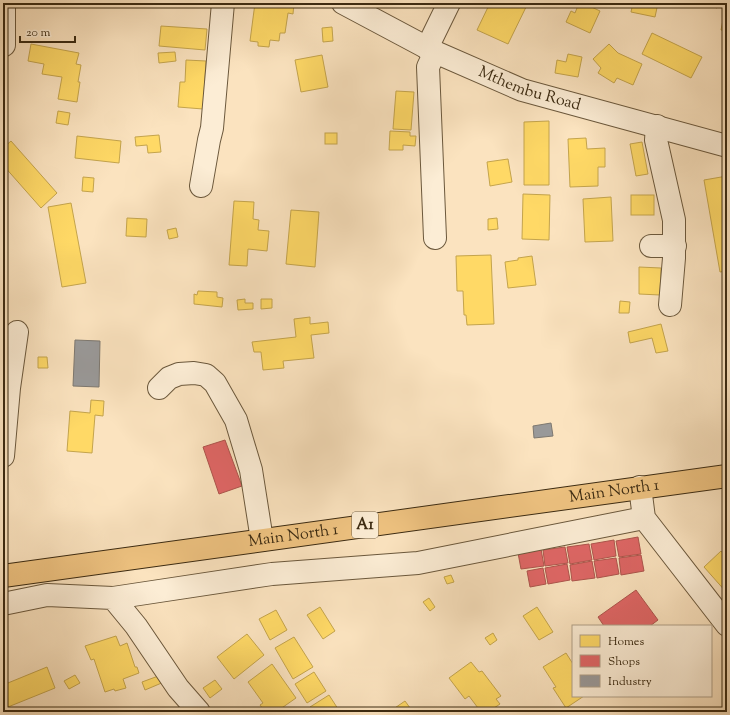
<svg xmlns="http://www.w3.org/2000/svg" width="730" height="715" font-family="'Sorts Mill Goudy',serif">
  <rect width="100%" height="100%" fill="#fbe3bf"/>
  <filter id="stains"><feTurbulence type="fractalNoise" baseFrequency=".005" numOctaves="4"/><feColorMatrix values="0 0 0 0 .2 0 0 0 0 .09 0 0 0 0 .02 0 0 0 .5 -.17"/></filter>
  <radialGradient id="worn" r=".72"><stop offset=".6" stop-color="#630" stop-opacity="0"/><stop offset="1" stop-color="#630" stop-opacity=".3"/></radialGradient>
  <!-- homes -->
  <g fill="#ffd966" stroke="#c4a44c">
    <path d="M255,3H294L293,14L288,13L285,33H280L279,41L270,40L269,47L258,46V42L250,41Z"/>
    <path d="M490,3H528L508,44L477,30Z"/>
    <path d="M579,3H583L600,11L590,33L566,22L571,11L575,13Z"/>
    <path d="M633,3H658L655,17L631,12Z"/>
    <path d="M701,3H718L717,8Z"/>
    <path d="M725,10L727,11V31L721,30Z"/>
    <path d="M161,26L207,29L205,50L159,46Z"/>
    <path d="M332,27L333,41L323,42L322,28Z"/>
    <path d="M652,33L702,57L691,78L642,54Z"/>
    <path d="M31,44L79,53L76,64L81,65L78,82H80L77,102L58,99L62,77L42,74L44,64L28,61Z"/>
    <path d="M609,44L618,53L642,64L633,85L617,78L614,83L598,73L601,68L593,59Z"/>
    <path d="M175,52L176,61L159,63L158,53Z"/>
    <path d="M568,54L582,57L578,77L555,73L557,60L566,62Z"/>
    <path d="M322,55L328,87L301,92L295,60Z"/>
    <path d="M186,60L206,61L203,109L178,107L180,82H185Z"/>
    <path d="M396,91L414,92L411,130L393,129Z"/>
    <path d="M58,111L70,113L68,125L56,123Z"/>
    <path d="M549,121V185H524V122Z"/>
    <path d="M390,131L410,132V136H416L415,146L403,145V150H389Z"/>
    <rect x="325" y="133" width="12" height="11"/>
    <path d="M159,135L161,152L148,153L147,145L136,146L135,137Z"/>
    <path d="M77,136L121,141L119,163L75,158Z"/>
    <path d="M586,138L587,149L605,148V167H598V186L570,187L568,139Z"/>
    <path d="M11,141L57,193L41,208L3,165V148Z"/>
    <path d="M642,142L648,174L636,176L630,144Z"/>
    <path d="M508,159L512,182L490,186L487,162Z"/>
    <path d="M727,176V271L720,272L704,180Z"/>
    <path d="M83,177L94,178L93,192L82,191Z"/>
    <path d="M523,194L550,195L549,240L522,239Z"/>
    <rect x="631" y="195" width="23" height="20"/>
    <path d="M611,197L613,241L585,242L583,199Z"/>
    <path d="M234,201L254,202L253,219L259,220L258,230L269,231L267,251L248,249L247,266L229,265Z"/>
    <path d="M71,203L86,283L62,287L48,207Z"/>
    <path d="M291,210L319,212L315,267L286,264Z"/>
    <path d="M127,218L147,219L146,237L126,236Z"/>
    <path d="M497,218L498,229L488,230V219Z"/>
    <path d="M176,228L178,237L169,239L167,230Z"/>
    <path d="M491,255L494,324L467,325L466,315H464L463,291H457L456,256Z"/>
    <path d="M532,256L536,285L508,288L505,262L518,260V258Z"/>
    <path d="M639,267L661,268L660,295L639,294Z"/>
    <path d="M198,291L217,292V297L223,298L222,307L194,304V294L197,295Z"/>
    <path d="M245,299V303H253V309L238,310L237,300Z"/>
    <path d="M261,299H272V308L261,309Z"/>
    <path d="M620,301L630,302L629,313H619Z"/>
    <path d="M310,317V324L328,322L329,333L311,335L314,358L283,361L284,368L263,370L261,352H254L252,342L296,337L294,319Z"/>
    <path d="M661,324L668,351L656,353L652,338L630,343L628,332Z"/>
    <path d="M38,357H47L48,368H38Z"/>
    <path d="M91,400L104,401L103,416L95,415L92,453L67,451L70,411L90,413Z"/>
    <path d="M721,551L727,558V593L704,567Z"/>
    <path d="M451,575L454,582L447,584L444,577Z"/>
    <path d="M429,598L435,607L430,611L423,602Z"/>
    <path d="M320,607L335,631L323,639L307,615Z"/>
    <path d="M537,607L553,632L539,640L523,616Z"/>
    <path d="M276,610L287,630L270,640L259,619Z"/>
    <path d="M493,633L497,640L490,645L485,638Z"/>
    <path d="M247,634L264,655L234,679L217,657Z"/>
    <path d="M116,636L120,646L127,643L135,667H137L139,673L123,679L126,688L115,691L114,689L105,692L94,659L91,660L85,646Z"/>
    <path d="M294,637L313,667L293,679L275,648Z"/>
    <path d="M566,653L573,664V696H584L566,708L553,688L556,687L543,667Z"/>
    <path d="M471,662L479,672L482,671L501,696L496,699L500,704L488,712H481L469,696L465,699L449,678Z"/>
    <path d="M272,664L296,698L276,712H265L260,705L263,703L248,682Z"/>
    <path d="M47,667L55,688L3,709V685Z"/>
    <path d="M314,672L326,691L307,703L295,684Z"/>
    <path d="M75,675L80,683L69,689L64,681Z"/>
    <path d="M161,675L164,682L145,690L142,682Z"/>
    <path d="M215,680L222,689L210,698L203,688Z"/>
    <path d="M329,695L340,712H314L310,707Z"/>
    <path d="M405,701L413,712H389Z"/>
  </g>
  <!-- shops -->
  <g fill="#e06666" stroke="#ae544c">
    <path d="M225,440L242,486L219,494L203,447Z"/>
    <path d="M638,537L641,554L619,557L616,541Z"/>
    <path d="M614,540L616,556L594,560L591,544Z"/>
    <path d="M589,544L592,560L570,564L567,547Z"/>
    <path d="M565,547L568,563L545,566L543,550Z"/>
    <path d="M541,549L544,566L521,569L518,553Z"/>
    <path d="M641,555L644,571L621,575L619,558Z"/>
    <path d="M616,558L619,574L597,578L594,561Z"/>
    <path d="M592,561L595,578L572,581L570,565Z"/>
    <path d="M567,564L570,580L548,584L545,568Z"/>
    <path d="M543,568L546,584L530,587L527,571Z"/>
    <path d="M636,590L658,620L650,626H604L598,617Z"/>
  </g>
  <!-- industry -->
  <g fill="#999" stroke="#7d7870">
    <path d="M75,340L100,341L99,387L73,386Z"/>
    <path d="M551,423L553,436L534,438L533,426Z"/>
  </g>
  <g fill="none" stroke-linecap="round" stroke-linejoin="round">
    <!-- minor casing -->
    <g stroke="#6b583c" stroke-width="24">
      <g id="minor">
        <path d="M4,3V45"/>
        <path id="s1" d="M343,3L435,52L522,90L727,146"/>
        <path d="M427,48L449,3"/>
        <path d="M657,126L656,140L674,220V258L670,305"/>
        <path d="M201,186L209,140L212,128L223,3"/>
        <path d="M435,238L428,67L435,52"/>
        <path d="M651,246H675"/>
        <path d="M159,388L169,378L179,374L194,373L206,375L215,383L236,420L251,470L262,540"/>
        <path d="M3,456L9,388L17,332"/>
        <path d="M640,487L644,518L727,625"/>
        <path d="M113,598L272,574L418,563L644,518"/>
        <path d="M3,604L47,595L113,598L136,626L178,688L199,712"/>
      </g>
    </g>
    <!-- major casing -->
    <g stroke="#3b2a11" stroke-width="24">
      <g id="major">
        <path id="s2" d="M3,576L727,476"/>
      </g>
    </g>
    <!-- minor -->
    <use href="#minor" stroke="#fcedd5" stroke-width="22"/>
    <!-- major -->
    <use href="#major" stroke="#eec280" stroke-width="22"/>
  </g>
  <g text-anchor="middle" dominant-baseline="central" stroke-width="4" stroke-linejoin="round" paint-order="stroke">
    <!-- shield labels -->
    <rect fill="#fcedd5" stroke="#75644c" stroke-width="1" x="352" y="512" width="26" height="26" rx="3"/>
    <g font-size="15" font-weight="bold" fill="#3b2a11">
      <text x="365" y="525">A1</text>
    </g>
    <!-- street labels -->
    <g font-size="16" fill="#3b2a11" stroke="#fcedd5">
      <text stroke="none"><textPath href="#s1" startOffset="206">Mthembu Road</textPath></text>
      <text stroke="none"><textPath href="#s2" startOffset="617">Main North 1</textPath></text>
      <text stroke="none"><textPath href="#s2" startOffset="293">Main North 1</textPath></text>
    </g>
  </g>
  <!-- margin -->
  <rect width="730" height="715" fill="none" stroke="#fbe3bf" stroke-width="16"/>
  <rect x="4" y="4" width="722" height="707" fill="none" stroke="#3b2a11" stroke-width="2"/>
  <rect x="8" y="8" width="714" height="699" fill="none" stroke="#3b2a11"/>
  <!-- legend -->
  <rect x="572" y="625" width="140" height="72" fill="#fcedd5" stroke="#af9f87"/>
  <rect x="580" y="635" width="20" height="12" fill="#ffd966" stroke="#af9f87"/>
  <text x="608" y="645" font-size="12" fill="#3b2a11">Homes</text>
  <rect x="580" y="655" width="20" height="12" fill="#e06666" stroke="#af9f87"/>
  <text x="608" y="665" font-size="12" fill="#3b2a11">Shops</text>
  <rect x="580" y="675" width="20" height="12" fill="#999999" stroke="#af9f87"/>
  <text x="608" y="685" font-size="12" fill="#3b2a11">Industry</text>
  <!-- scale -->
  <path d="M20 36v6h55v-6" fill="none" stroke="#3b2a11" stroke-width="2"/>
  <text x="26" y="36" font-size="12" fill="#3b2a11" stroke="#fcedd5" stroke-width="3" paint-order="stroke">20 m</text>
  <rect width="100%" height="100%" filter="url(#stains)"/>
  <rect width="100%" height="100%" fill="url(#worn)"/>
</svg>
